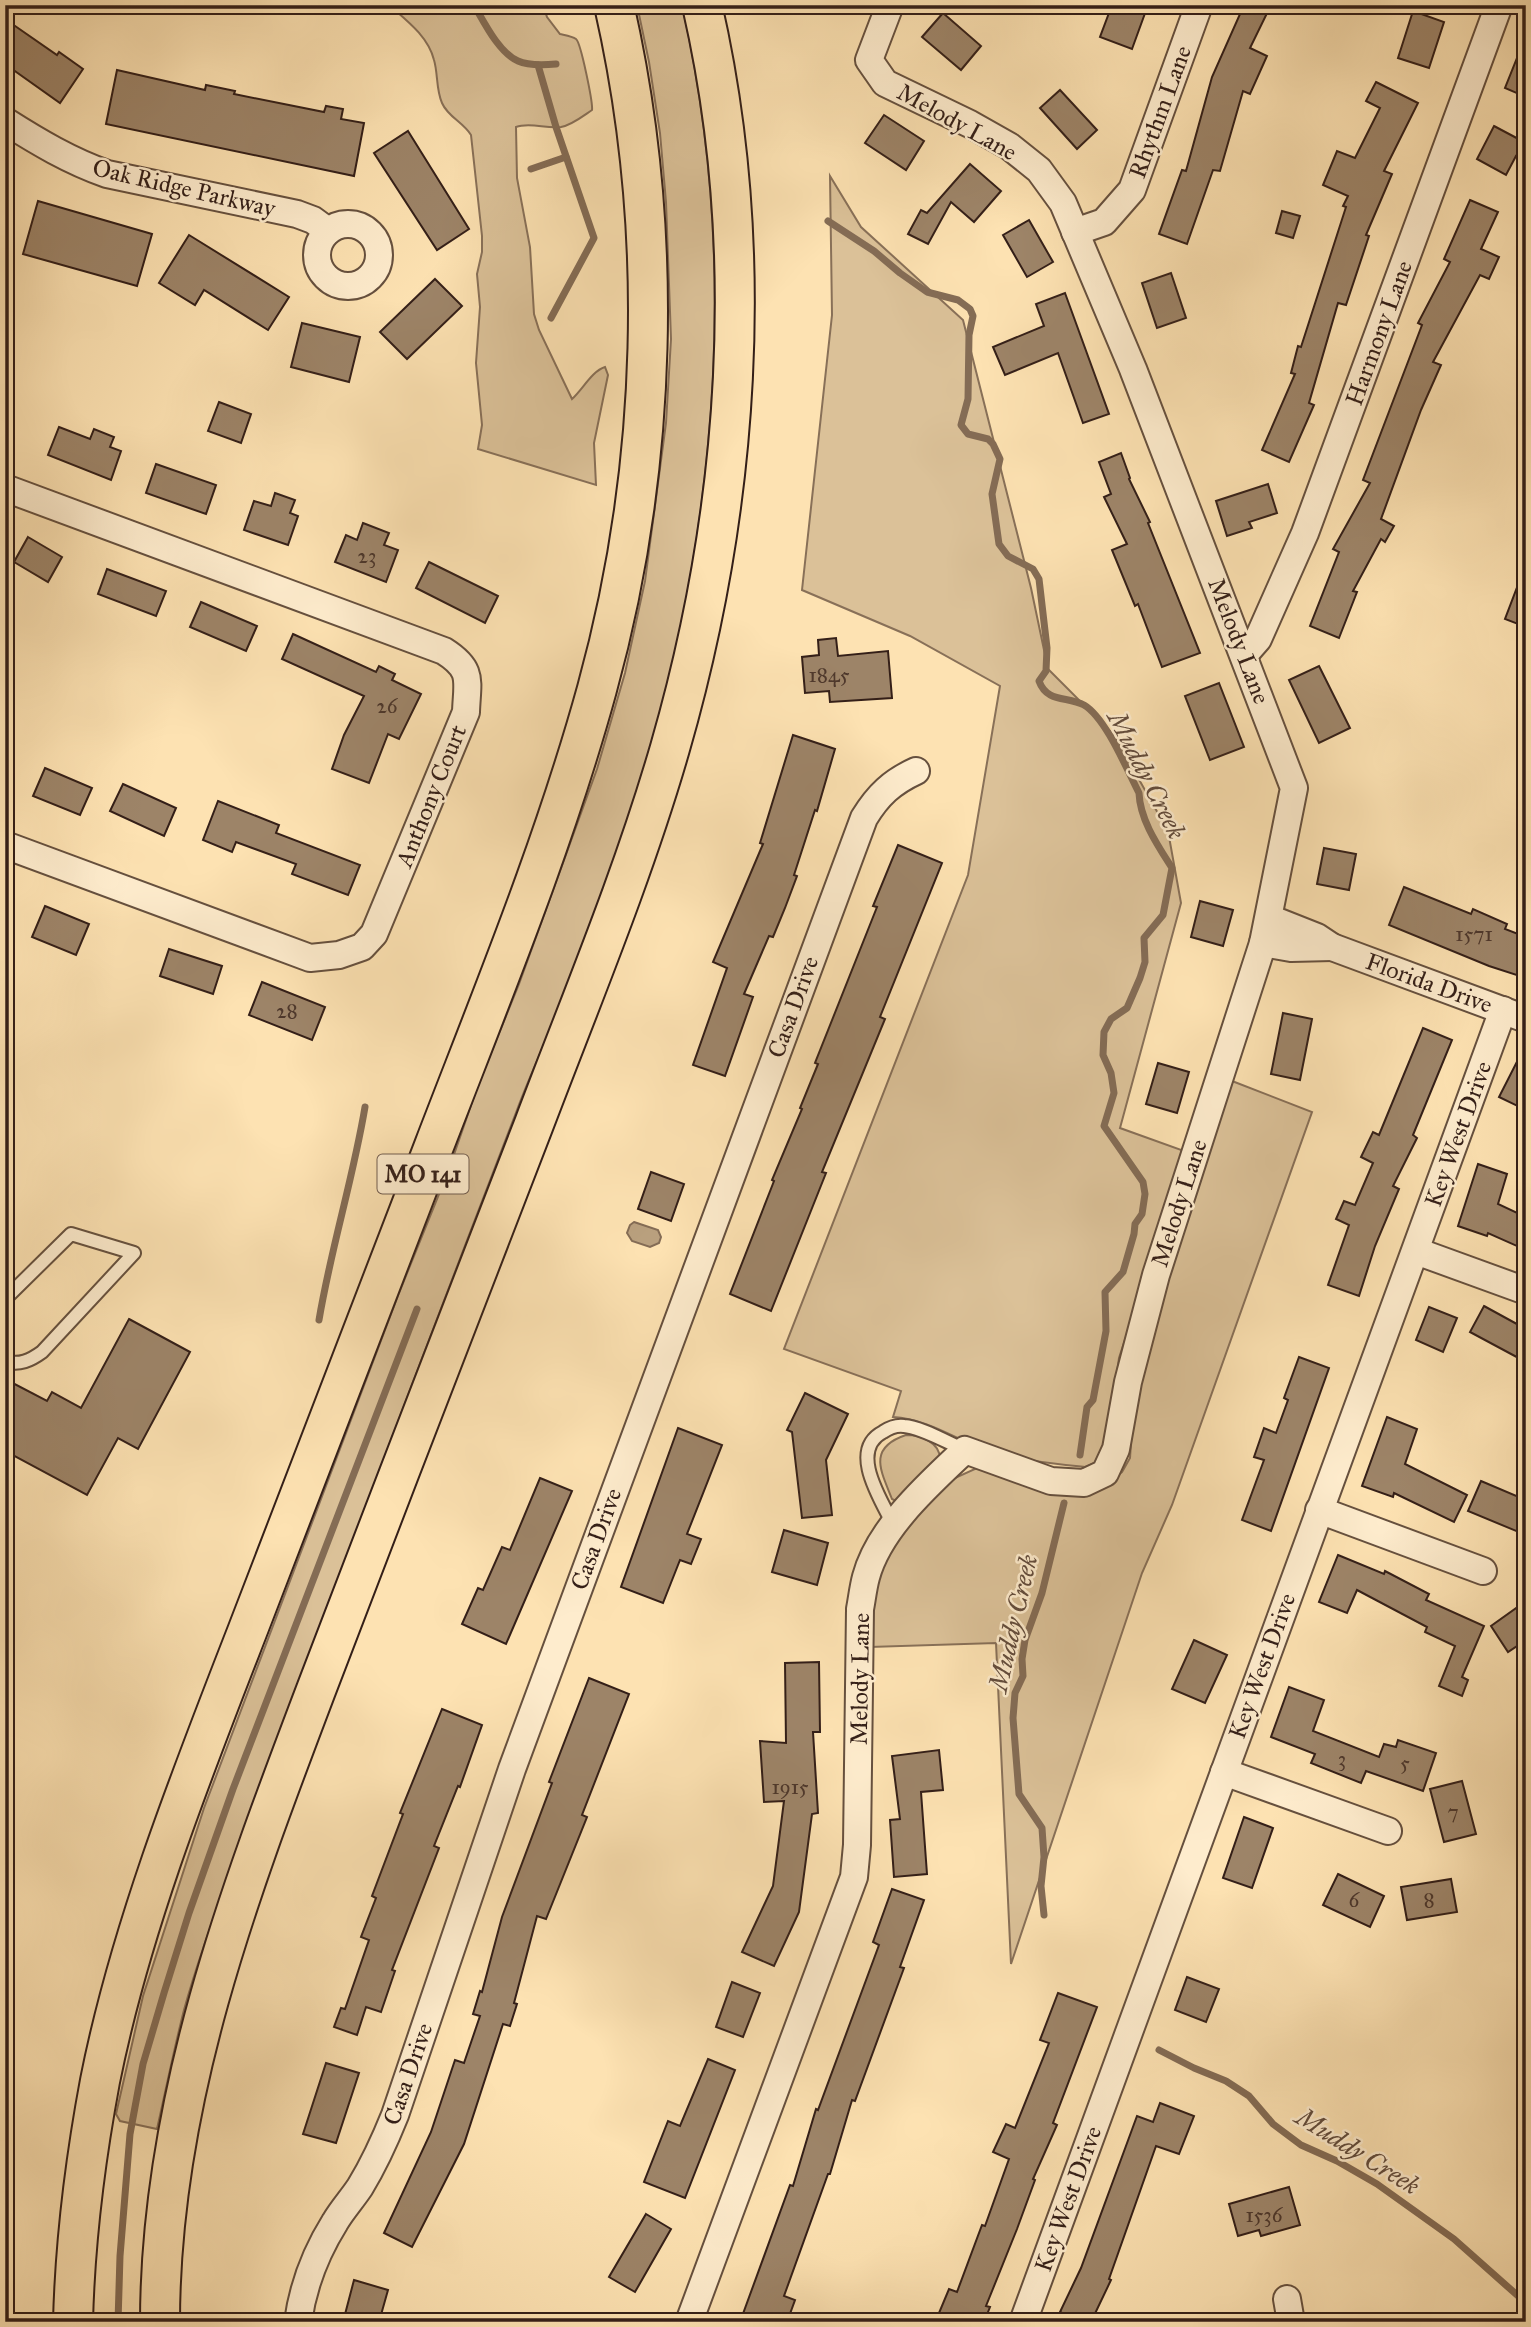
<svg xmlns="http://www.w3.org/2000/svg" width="1531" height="2327" font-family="'IM FELL Great Primer',serif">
  <rect width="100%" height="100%" fill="#fde2b2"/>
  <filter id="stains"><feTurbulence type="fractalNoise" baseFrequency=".00286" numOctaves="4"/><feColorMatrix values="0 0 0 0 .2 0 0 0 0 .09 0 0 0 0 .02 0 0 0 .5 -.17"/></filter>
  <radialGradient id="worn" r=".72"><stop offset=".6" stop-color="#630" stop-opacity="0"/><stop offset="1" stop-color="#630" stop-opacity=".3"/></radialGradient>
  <!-- green -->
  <g fill="#dbc198" stroke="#887058" stroke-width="2">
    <path d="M389,5H543L547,17L560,34C564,35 572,36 576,39C581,43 593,103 592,110C583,116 572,125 561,127C546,129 530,122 516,127L517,178L530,247L534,314L539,330L572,399C583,389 592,371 605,367L608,375L594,443L596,485L478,449L482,425L476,363L480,307L477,274L482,252V236L471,135C463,122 448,117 442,103C436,90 438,73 434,60C428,36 406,20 389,5Z"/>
    <path d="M637,5H682C743,275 715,557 629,819C609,878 588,939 564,997C549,1035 531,1072 517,1110C444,1301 370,1492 300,1684C278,1743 256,1802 234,1862C216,1910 198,1959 184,2010C174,2049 166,2089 157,2129L120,2121L116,2114L143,1996L204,1808L399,1293L448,1172L478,1085L519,984L597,769L625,673L645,581L666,423L671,339L666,202L660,133L649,62Z"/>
    <path d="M830,176L861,227L963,320L1031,588L1048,669L1114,735L1168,831L1181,903L1120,1128L1187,1152L1119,1358L1111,1416V1441L1097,1462L1085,1467C1056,1464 1025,1461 997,1454C962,1444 931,1419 893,1417L901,1391L784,1349L968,875L1000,686L910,636L802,590L832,315Z"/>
    <path d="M1232,1081L1312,1112L1172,1505L1142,1573L1011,1964L996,1643L870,1647L874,1588L900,1529L946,1482L977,1468L1097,1491L1122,1472L1130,1458L1137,1351Z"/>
    <path d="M906,1435C920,1435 940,1442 940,1459L898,1502L892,1499C881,1471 867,1448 906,1435Z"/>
  </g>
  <!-- water -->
  <path fill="#b9a07e" stroke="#846c55" stroke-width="2" d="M634,1222L658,1230L661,1237L659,1243L650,1247L632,1241L627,1233L630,1225Z"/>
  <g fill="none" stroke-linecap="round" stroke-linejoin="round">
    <!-- stream -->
    <g stroke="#846c55" stroke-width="7">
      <path d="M474,5C484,22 499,53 518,61C529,66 544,65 556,64"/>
      <path d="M538,65L556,127L594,238L551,318"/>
      <path d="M531,169L566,157"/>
      <path d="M828,221L874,251L900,273L927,292L958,300L970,309L973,316L969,335L968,399L961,425L968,434L988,439L993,444L1000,459L992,494L999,544L1008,556L1033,569L1039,579L1047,648L1046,671L1039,681C1047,703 1067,696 1084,705C1106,718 1127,770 1139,793C1140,820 1158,846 1172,868L1163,915L1144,938L1145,962L1140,978L1127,1008L1111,1019L1104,1032L1103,1055L1111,1073L1114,1093L1104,1126L1143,1182L1145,1194L1142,1214L1135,1224L1134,1234L1123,1272L1105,1292L1106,1331L1093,1400L1087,1407L1080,1455"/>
      <path d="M319,1320C331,1248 353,1179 365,1107"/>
      <path d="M1044,1915L1041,1886L1044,1857L1042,1828L1019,1794L1013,1718L1015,1693L1023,1676L1022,1659L1025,1640L1042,1593L1064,1503"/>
      <path d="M1159,2050L1194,2068L1226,2081L1249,2096L1273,2124L1301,2145L1337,2161L1377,2184L1454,2239L1526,2303"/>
      <path d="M118,2322L120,2256L130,2134L143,2064L164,1993L189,1913L233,1789L417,1309"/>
    </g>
  </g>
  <!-- building -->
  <g fill="#9d8468" stroke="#341f18" stroke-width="2">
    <path d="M1112,5H1148L1132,49L1100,37Z"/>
    <path d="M1244,5H1271L1250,48L1267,56L1250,94L1243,91L1220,171L1213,170L1187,244L1159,234L1182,170L1186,171L1212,77Z"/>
    <path d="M1413,11L1444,22L1429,68L1398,58Z"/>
    <path d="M943,13L981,46L961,70L922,37Z"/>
    <path d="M5,19L57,55L59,52L83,69L60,103L5,64Z"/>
    <path d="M1525,38L1526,39V97L1505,88Z"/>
    <path d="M117,70L205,90L206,85L235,91L234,94L324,112L326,106L343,109L341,119L364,123L354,176L106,124Z"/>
    <path d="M1376,82L1418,103L1384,171L1392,174L1366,235L1369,236L1346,305L1338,303L1309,403L1314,405L1289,462L1262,450L1295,374L1291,373L1298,346L1301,347L1346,207L1343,206L1348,196L1323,185L1337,151L1355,158L1380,108L1366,101Z"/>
    <path d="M1060,90L1097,130L1077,149L1040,108Z"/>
    <path d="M884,115L924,141L906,170L865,143Z"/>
    <path d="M1494,126L1526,143V162L1516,156L1506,175L1477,159Z"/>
    <path d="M408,131L469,229L437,250L374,153Z"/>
    <path d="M970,164L1001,191L974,222L951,202L928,244L908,234L921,210L927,213Z"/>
    <path d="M1470,200L1498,212L1481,249L1499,257L1489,279L1480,275L1433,362L1441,365L1421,410L1381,519L1394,526L1385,542L1381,539L1353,591L1357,592L1339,638L1310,626L1339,552L1333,549L1370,483L1363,480L1422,325L1418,323L1450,262L1444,259Z"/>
    <path d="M38,201L152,234L137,286L23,254Z"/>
    <path d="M1282,211L1300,216L1293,238L1276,233Z"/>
    <path d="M1029,220L1053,262L1027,277L1003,235Z"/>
    <path d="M189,235L289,297L268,330L204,290L195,305L159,283Z"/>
    <path d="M1171,273L1186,318L1157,328L1142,283Z"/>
    <path d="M435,279L462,306L407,359L380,332Z"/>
    <path d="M1065,293L1109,414L1083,423L1058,353L1005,375L993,347L1044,326L1036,304Z"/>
    <path d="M302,323L360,337L349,382L291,367Z"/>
    <path d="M219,402L251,414L241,443L208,431Z"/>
    <path d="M59,427L90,439L94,429L114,437L110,447L121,451L111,480L48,455Z"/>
    <path d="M1121,453L1130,478L1129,479L1150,522L1148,523L1200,653L1162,667L1138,604L1135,606L1112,550L1127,544L1104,497L1111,494L1099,462Z"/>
    <path d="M156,464L216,485L206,514L146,493Z"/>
    <path d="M1268,484L1277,513L1249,522L1252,528L1227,536L1216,501Z"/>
    <path d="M275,493L295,500L290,513L298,516L288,545L244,530L254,501L271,506Z"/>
    <path d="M363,523L389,533L384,545L398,550L386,582L335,562L346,535L357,540Z"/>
    <path d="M28,537L62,557L48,582L14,562Z"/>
    <path d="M429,562L498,596L485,623L416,588Z"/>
    <path d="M107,569L166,591L156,616L98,594Z"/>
    <path d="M1524,569H1526V627L1505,619Z"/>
    <path d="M201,602L257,626L246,651L190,627Z"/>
    <path d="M293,634L376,672L379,666L395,674L392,680L421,694L399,739L388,734L369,783L332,769L344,735L364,696L282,659Z"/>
    <path d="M836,638L838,656L888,651L892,698L830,702L829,691L805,693L802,657L819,655L818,640Z"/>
    <path d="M1319,666L1350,728L1319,743L1289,680Z"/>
    <path d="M1219,683L1244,747L1210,760L1185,696Z"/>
    <path d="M793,735L835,749L817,811L815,810L794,875L797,876L785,908L773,937L769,936L744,994L753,997L725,1076L693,1065L727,968L713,962L763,844L760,843Z"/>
    <path d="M45,768L92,788L80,815L33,796Z"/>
    <path d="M123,784L176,808L164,836L110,811Z"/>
    <path d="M218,801L279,825L276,833L360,865L348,895L292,874L296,864L236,842L232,852L203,840Z"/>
    <path d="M898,845L942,863L880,1017L885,1019L822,1172L826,1173L771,1311L730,1294L774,1181L772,1180L802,1109L800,1108L818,1064L815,1063L877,907L873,906Z"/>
    <path d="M1324,848L1356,854L1349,890L1317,884Z"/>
    <path d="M1404,887L1471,914L1473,909L1507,924L1505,929L1526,937V978L1489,966L1389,925Z"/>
    <path d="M1200,901L1233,910L1223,946L1191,937Z"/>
    <path d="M45,906L89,924L76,955L32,937Z"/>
    <path d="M169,949L222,966L213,994L160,976Z"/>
    <path d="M262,982L325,1007L312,1040L249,1015Z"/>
    <path d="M1283,1013L1312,1019L1300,1080L1271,1074Z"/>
    <path d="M1423,1028L1452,1040L1413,1135L1417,1138L1393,1186L1399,1189L1375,1246L1359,1296L1328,1285L1349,1225L1336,1219L1344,1201L1355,1205L1373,1163L1361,1157L1373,1132L1379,1135Z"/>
    <path d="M1526,1044V1110L1499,1097Z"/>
    <path d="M1158,1063L1189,1072L1177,1113L1146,1104Z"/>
    <path d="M1478,1164L1507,1174L1498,1204L1526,1217V1250L1488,1233L1487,1236L1458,1226Z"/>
    <path d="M651,1172L684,1184L671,1221L638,1209Z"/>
    <path d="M1484,1306L1526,1329V1362L1470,1332Z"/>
    <path d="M1429,1307L1457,1318L1443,1352L1416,1340Z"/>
    <path d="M129,1319L190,1352L138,1449L118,1438L87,1495L5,1451V1379L47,1401L52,1392L81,1408Z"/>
    <path d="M1299,1357L1329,1368L1271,1531L1242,1520L1264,1460L1254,1457L1264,1428L1276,1433L1288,1400L1284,1398Z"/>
    <path d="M805,1393L848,1414L826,1460L832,1515L802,1518L792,1432L787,1430Z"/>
    <path d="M1387,1417L1417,1429L1405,1464L1467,1495L1454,1522L1394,1493L1393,1497L1362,1486Z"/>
    <path d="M678,1428L722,1445L687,1534L701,1539L691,1564L680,1560L663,1603L621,1587Z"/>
    <path d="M540,1478L572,1491L506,1644L462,1624L478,1588L483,1590L502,1547L510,1550Z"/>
    <path d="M1481,1481L1526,1500V1535L1468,1511Z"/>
    <path d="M784,1530L828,1543L817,1585L772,1572Z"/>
    <path d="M1338,1555L1384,1574L1385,1571L1429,1594L1426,1600L1484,1626L1462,1677L1468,1680L1462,1696L1439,1686L1455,1646L1425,1632L1427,1627L1357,1590L1347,1613L1319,1602Z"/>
    <path d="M1526,1601V1640L1508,1652L1491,1626Z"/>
    <path d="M1194,1640L1227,1655L1205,1703L1172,1689Z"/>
    <path d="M819,1662L820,1732H813L818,1813L812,1814L799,1912L774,1966L742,1952L773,1886L784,1801L764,1802L760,1741L786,1743L785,1663Z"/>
    <path d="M589,1678L629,1694L582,1815L587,1817L546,1919L537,1916L514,2003L517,2004L510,2026L503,2024L464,2144L412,2247L384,2233L431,2132L455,2060L464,2063L480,2016L473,2014L480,1991L482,1992L502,1917L552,1783L549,1782Z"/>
    <path d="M1289,1687L1324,1700L1313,1731L1379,1757L1384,1744L1396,1747L1398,1740L1436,1753L1423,1791L1366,1771L1361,1783L1311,1763L1315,1754L1271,1737Z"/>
    <path d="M442,1709L482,1725L460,1787L458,1786L434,1846L439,1848L392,1970L395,1971L381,2012L366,2007L357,2035L334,2027L341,2008L345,2009L369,1940L361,1937L376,1898L372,1896L403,1814L400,1813Z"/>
    <path d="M939,1750L943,1790L921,1792L927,1874L894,1877L890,1820L900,1819L892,1756Z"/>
    <path d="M1462,1781L1476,1834L1444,1842L1430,1789Z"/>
    <path d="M1244,1817L1273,1828L1252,1888L1223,1878Z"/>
    <path d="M1338,1874L1384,1896L1370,1927L1323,1905Z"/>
    <path d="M1451,1879L1457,1912L1407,1920L1401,1887Z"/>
    <path d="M892,1889L924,1900L900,1967L904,1968L855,2101L852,2100L830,2174H828L784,2296L795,2300L787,2322H740L790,2185L793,2186L816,2109L818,2110L879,1945L873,1942Z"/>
    <path d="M1187,1977L1219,1989L1206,2022L1175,2010Z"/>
    <path d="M732,1982L760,1993L743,2037L716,2027Z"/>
    <path d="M1058,1993L1097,2007L1053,2123L1057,2125L1033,2179L1035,2180L1017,2229L986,2306L990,2307L984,2322H959L939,2313L949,2289L957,2292L982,2225L985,2226L1009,2159L993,2152L1006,2124L1015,2128L1049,2043L1040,2040Z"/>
    <path d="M708,2059L735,2070L685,2198L644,2182L668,2121L680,2126Z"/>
    <path d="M326,2063L359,2073L336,2143L303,2134Z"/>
    <path d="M1160,2103L1194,2116L1179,2154L1156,2146L1109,2279L1111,2280L1091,2322H1080L1060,2312L1081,2268L1137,2116L1153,2122Z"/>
    <path d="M1289,2187L1300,2225L1261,2236L1259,2230L1238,2236L1229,2204Z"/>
    <path d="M646,2214L671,2229L635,2292L609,2277Z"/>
    <path d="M354,2280L388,2290L379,2322H343Z"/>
  </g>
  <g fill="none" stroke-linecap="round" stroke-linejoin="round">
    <!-- service casing -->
    <g stroke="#66503e" stroke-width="16">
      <g id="service">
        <path d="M5,1299L71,1234L134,1253L42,1352C31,1360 19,1366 5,1361"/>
        <path d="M893,1524C881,1500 848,1450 883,1432C889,1428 897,1425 904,1426C921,1427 948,1443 965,1450"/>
      </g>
    </g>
    <!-- minor casing -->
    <g stroke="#66503e" stroke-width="30">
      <g id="minor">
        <path d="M5,121C38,142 70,161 107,174L297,214L313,220L328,231"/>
        <circle cx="348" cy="255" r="31"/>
        <path d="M1075,232L1104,222L1132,190L1199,5"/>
        <path d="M5,488L444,651C474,670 467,681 466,712L374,934L362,947L339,955L310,958L5,845"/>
        <path d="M1244,655L1258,639L1305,533L1499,5"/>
        <path d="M1269,918L1317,937L1332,947L1526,1019"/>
        <path d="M1263,943L1291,948L1332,947"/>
        <path d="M1416,1251L1526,1291"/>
        <path d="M1319,1510L1483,1571"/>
        <path d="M1224,1772L1388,1831"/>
        <path d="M1287,2299L1291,2322"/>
        <path d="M298,2322C303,2285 315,2254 335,2222C342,2210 352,2199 360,2187C374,2164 385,2140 395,2115L512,1769L864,818C878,795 892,782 916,771"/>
        <path d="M689,2322L854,1877L857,1845L860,1609C862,1599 863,1588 866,1577C879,1528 929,1484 965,1450L1051,1481L1084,1483L1105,1473L1116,1449L1128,1382L1156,1275L1263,943L1294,788L1133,369L1063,203L1039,170L1009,146L970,124L885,83L869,60L890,5"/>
        <path d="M1023,2322L1503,1010"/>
      </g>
    </g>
    <!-- trunk casing -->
    <g stroke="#341f18" stroke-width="42">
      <g id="trunk">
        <path d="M73,2322C75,2241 85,2161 100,2081C130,1930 191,1776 247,1632C309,1470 371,1308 434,1146C492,995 554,845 597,689C658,468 665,229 614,5"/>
        <path d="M160,2322C160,2101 239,1893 316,1690C388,1501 461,1313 534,1124C581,1000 633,876 670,748C739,509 758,249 702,5"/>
      </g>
    </g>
    <!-- service -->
    <use href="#service" stroke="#feeccd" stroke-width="12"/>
    <!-- minor -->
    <use href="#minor" stroke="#feeccd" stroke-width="26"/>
    <!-- trunk -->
    <use href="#trunk" stroke="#fde2b2" stroke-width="38"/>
  </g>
  <g text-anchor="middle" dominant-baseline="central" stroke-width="5" stroke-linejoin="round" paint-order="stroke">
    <!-- number labels -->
    <g font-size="21" fill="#4e382c">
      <text x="367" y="556">23</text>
      <text x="829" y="675">1845</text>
      <text x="387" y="706">26</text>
      <text x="1474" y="934">1571</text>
      <text x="287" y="1011">28</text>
      <text x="1342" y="1759">3</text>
      <text x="1405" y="1763">5</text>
      <text x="790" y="1787">1915</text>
      <text x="1453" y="1812">7</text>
      <text x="1354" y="1900">6</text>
      <text x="1429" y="1900">8</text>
      <text x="1264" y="2215">1536</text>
    </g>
    <!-- shield labels -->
    <rect fill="#feeccd" stroke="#715c4e" stroke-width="2" x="377.5" y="1154.5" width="91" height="39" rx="5"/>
    <g font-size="23" font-weight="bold" fill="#341f18">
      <text x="423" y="1174">MO 141</text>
    </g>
    <!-- street labels -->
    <g font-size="24" fill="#341f18" stroke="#feeccd">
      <text transform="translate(1160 112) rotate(-70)">Rhythm Lane</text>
      <text transform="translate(957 122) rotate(29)">Melody Lane</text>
      <text transform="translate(184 188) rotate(13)">Oak Ridge Parkway</text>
      <text transform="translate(1379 333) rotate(-70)">Harmony Lane</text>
      <text transform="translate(1239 641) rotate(69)">Melody Lane</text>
      <text transform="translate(431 796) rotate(-68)">Anthony Court</text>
      <text transform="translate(1429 983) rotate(20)">Florida Drive</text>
      <text transform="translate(793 1007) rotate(-70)">Casa Drive</text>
      <text transform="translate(1458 1134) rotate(-70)">Key West Drive</text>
      <text transform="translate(1179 1203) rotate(-72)">Melody Lane</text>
      <text transform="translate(596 1539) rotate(-70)">Casa Drive</text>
      <text transform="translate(1262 1666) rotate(-70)">Key West Drive</text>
      <text transform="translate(860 1679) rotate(-89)">Melody Lane</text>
      <text transform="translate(408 2074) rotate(-71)">Casa Drive</text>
      <text transform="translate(1068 2199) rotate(-70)">Key West Drive</text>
    </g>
    <!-- water labels -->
    <g font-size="26" font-style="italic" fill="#634c3c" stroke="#feeccd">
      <text transform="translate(1147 775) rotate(63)">Muddy Creek</text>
      <text transform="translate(1013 1623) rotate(-77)">Muddy Creek</text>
      <text transform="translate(1358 2151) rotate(32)">Muddy Creek</text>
    </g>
  </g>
  <!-- margin -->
  <rect width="1531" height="2327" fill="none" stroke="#fde2b2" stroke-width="28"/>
  <rect x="7" y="7" width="1517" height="2313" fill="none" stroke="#341f18" stroke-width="3.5"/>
  <rect x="14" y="14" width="1503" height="2299" fill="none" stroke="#341f18" stroke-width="2"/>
  <rect width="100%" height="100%" filter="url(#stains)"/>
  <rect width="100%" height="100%" fill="url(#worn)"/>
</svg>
